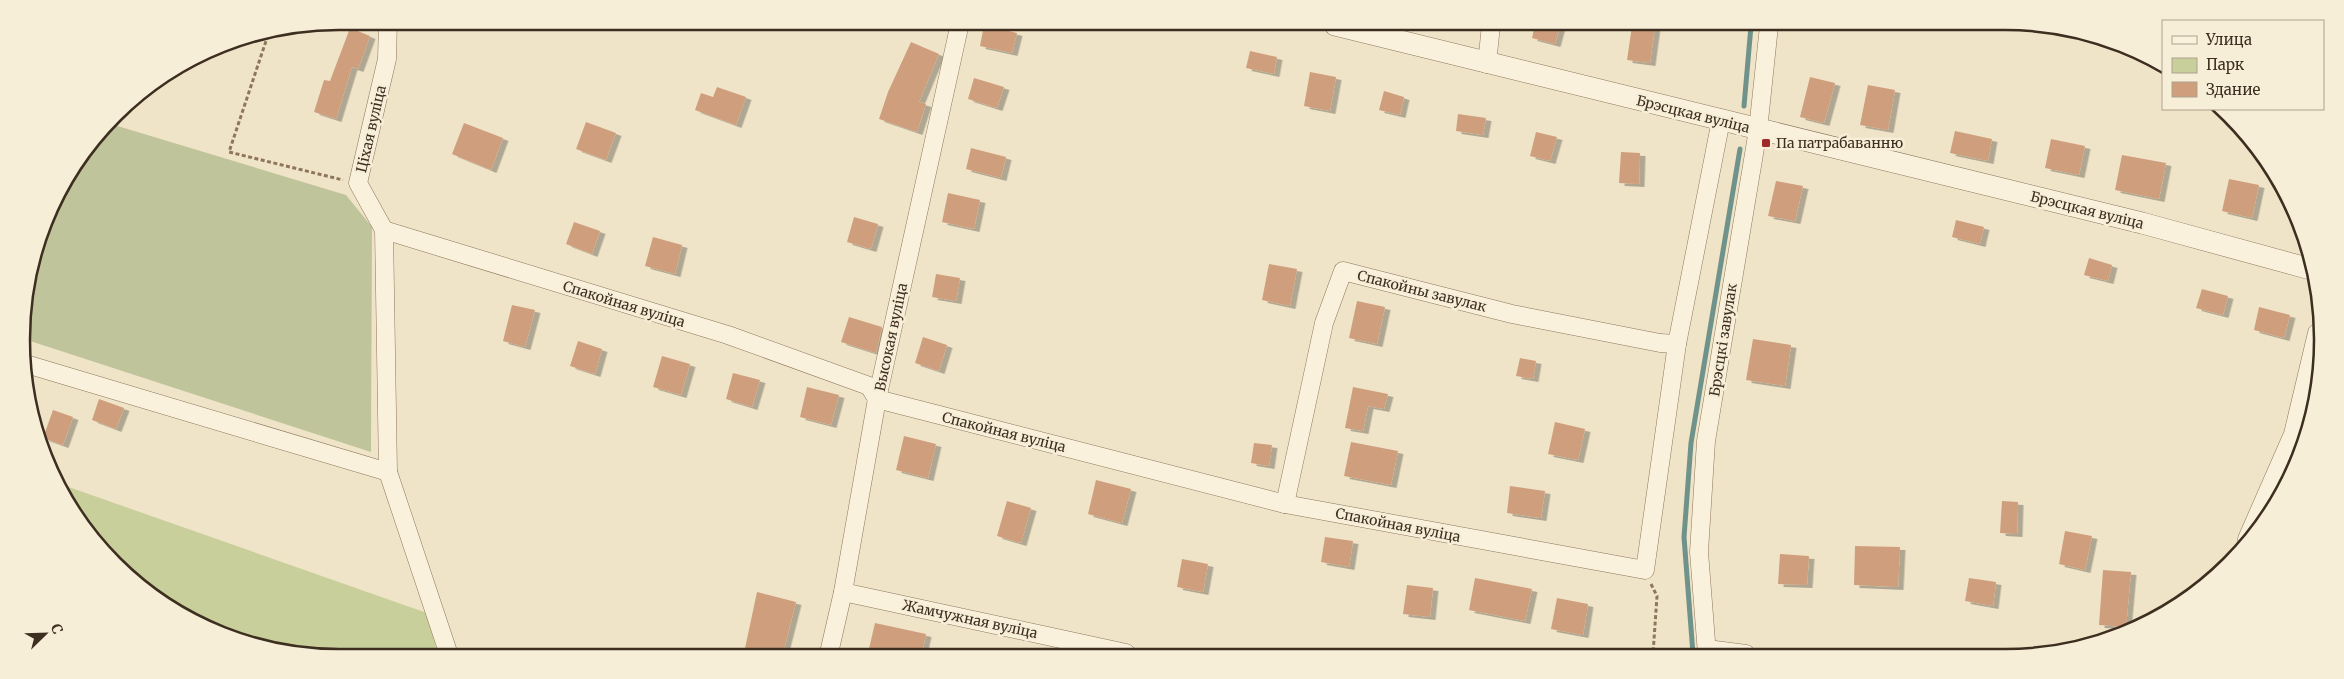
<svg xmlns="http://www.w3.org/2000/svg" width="2344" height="679" font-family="Merriweather,serif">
  <defs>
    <filter id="shadow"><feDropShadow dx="5.5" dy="3" stdDeviation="0" flood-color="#0004"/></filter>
  </defs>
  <rect width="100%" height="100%" fill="#f0e4c8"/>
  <!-- green -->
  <path fill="#c9cf9b" d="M63,485L427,613L437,652H278L180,615L87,533Z"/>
  <!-- cemetery -->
  <path fill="#bfc49a" d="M111,124L346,195L372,227L371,452L24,339L22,318L54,198Z"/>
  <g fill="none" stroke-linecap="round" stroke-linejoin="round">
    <!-- stream -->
    <g stroke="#6f938a" stroke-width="5">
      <path d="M1744,106L1751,26"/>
      <path d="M1693,654L1684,537L1691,443L1740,149"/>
    </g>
  </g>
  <!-- building -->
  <g fill="#cf9f7d" filter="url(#shadow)">
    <path d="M984,25L1017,33L1012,53L980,46Z"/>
    <path d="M1535,25L1560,26L1555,44L1532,38Z"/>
    <path d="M1632,26H1655L1650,63L1627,60Z"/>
    <path d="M350,28L370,36L358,69L352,67L336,119L314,112L324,80L330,81Z"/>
    <path d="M911,42L939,54L919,102L926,104L917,132L879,119L888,92Z"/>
    <path d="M1250,51L1277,57L1274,74L1246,68Z"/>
    <path d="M1310,72L1336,77L1330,111L1304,106Z"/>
    <path d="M1810,77L1835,83L1824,123L1800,117Z"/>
    <path d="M974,78L1004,87L997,108L968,99Z"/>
    <path d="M1868,85L1895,90L1888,130L1860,125Z"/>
    <path d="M717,87L746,97L736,125L695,110L701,93L713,97Z"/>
    <path d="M1384,91L1404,97L1400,115L1379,110Z"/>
    <path d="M1458,114L1486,118L1483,135L1456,131Z"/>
    <path d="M586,122L616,133L606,160L576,149Z"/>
    <path d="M464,123L503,138L491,170L452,154Z"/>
    <path d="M1955,131L1992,139L1988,161L1950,153Z"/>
    <path d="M1536,132L1557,137L1550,161L1530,156Z"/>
    <path d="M2051,139L2085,146L2079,175L2045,168Z"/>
    <path d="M971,148L1006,157L1001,178L966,169Z"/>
    <path d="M1621,152L1640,153L1639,184L1619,183Z"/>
    <path d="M2122,155L2166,163L2159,199L2115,190Z"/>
    <path d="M2229,179L2259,185L2252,218L2222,211Z"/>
    <path d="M1776,181L1803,186L1795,221L1768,216Z"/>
    <path d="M948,193L980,200L974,229L942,222Z"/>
    <path d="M854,217L878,224L871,249L847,242Z"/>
    <path d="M1956,220L1984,227L1980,244L1952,237Z"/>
    <path d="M574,222L600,231L592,254L566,244Z"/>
    <path d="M653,237L682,245L675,274L645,266Z"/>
    <path d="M2089,258L2112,265L2108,281L2084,275Z"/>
    <path d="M1269,264L1297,269L1290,306L1262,300Z"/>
    <path d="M936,274L960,278L956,301L932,297Z"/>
    <path d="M2202,289L2228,296L2223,315L2196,308Z"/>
    <path d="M1357,301L1385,307L1377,344L1349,338Z"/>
    <path d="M512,305L535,310L525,347L503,341Z"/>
    <path d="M2259,307L2290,315L2284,338L2254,330Z"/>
    <path d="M849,317L882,327L876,353L841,342Z"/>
    <path d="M923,337L947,345L939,371L915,363Z"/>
    <path d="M1753,339L1791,345L1785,386L1746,380Z"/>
    <path d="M578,341L602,349L595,374L570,366Z"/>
    <path d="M662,356L690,364L681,395L653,387Z"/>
    <path d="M1520,358L1536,361L1533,379L1516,376Z"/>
    <path d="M733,373L760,380L752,407L726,399Z"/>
    <path d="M807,387L839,395L831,425L800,417Z"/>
    <path d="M1353,387L1388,394L1384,409L1368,406L1363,431L1345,428Z"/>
    <path d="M99,399L124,408L116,429L92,420Z"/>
    <path d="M53,410L73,417L63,445L43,438Z"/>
    <path d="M1555,422L1585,429L1578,460L1548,454Z"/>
    <path d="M904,436L936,444L928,478L896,470Z"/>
    <path d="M1351,442L1398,451L1391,485L1344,476Z"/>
    <path d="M1254,443L1272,445L1269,466L1251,463Z"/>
    <path d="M1096,480L1131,489L1122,523L1088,514Z"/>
    <path d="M1510,486L1545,491L1541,518L1507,513Z"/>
    <path d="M1007,501L1031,508L1021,543L997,536Z"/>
    <path d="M2002,501L2018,502L2017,534L2000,533Z"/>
    <path d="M2065,531L2092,536L2085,570L2059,564Z"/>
    <path d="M1325,537L1353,541L1349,567L1321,562Z"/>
    <path d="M1855,546L1900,547L1898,587L1854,585Z"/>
    <path d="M1780,554L1809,556L1807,585L1778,584Z"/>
    <path d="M1182,559L1208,564L1203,592L1177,587Z"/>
    <path d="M2103,570L2131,572L2126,627L2099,625Z"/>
    <path d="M1475,578L1532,589L1525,621L1469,610Z"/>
    <path d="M1969,578L1996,582L1993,606L1965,601Z"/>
    <path d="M1407,585L1433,588L1430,617L1403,614Z"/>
    <path d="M757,592L796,602L783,653H744Z"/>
    <path d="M1557,598L1588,604L1583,635L1551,629Z"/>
    <path d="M875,623L926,634L922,653H868Z"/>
  </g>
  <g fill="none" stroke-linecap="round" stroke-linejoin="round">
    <!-- minor casing -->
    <g stroke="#8d765c" stroke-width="19">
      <g id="minor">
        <path d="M388,21L387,59L358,183L384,230L388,472L448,652"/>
        <path d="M1487,64L1491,25"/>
        <path d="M384,230L728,335L869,386L877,399L1285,504L1645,570L1677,344L1721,120"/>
        <path d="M26,364L388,472"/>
        <path d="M1285,504L1324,323L1343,271L1512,314L1660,343L1677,344"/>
        <path d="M2247,539L2293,434L2317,333"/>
        <path d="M843,592L1126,653"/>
        <path d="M1707,649L1746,654"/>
        <path d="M829,653L843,592L877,399L960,23"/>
        <path d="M1707,654L1699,552L1706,441L1758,130L1769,26"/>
      </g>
    </g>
    <!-- tertiary casing -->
    <g stroke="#8d765c" stroke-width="22">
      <path id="tertiary" d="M1335,25L2142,223L2314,270"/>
    </g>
    <!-- path -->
    <g stroke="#8d765c" stroke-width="3" stroke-dasharray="4 2.5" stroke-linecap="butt">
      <path d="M268,35L229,152L343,180"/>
      <path d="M1651,584L1657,596L1653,654"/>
    </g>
    <!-- minor -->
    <use href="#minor" stroke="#faf1dc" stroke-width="18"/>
    <!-- tertiary -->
    <use href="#tertiary" stroke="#faf1dc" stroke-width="21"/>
  </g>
  <!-- markers -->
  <rect fill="#9e2a2b" stroke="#f7eed8" stroke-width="2" x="1761" y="138" width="10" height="10" rx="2.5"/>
  <g text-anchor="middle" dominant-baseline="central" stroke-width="5" stroke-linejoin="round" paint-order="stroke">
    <!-- street labels -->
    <g font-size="14" fill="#3d2e20" stroke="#f7eed8">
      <text transform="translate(1693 114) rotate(14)">Брэсцкая вуліца</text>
      <text transform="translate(371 129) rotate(-77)">Ціхая вуліца</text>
      <text transform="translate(2087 210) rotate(14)">Брэсцкая вуліца</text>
      <text transform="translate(1422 291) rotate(14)">Спакойны завулак</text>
      <text transform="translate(624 304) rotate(17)">Спакойная вуліца</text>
      <text transform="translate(891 337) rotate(-78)">Высокая вуліца</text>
      <text transform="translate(1723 340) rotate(-81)">Брэсцкі завулак</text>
      <text transform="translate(1004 432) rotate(14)">Спакойная вуліца</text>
      <text transform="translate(1398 525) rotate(11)">Спакойная вуліца</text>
      <text transform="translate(970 619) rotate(12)">Жамчужная вуліца</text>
    </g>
    <!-- poi labels -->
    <g font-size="14" fill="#3d2e20" stroke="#f7eed8" text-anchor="start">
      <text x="1776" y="143">Па патрабаванню</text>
    </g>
  </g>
  <!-- crop -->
  <path d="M0 0H2344V679H0ZM339 30H2005A309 309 0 0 1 2314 339V340A309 309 0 0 1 2005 649H339A309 309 0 0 1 30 340V339A309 309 0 0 1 339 30Z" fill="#f7eed8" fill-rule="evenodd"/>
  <path fill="none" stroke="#3d2e20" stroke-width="2.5" d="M339 30H2005A309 309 0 0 1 2314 339V340A309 309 0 0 1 2005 649H339A309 309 0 0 1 30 340V339A309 309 0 0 1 339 30Z"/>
  <!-- legend -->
  <rect x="2162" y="20" width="162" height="90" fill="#f7eed8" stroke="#ada18e"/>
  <rect x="2172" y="36" width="25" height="8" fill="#faf1dc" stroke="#ada18e"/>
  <text x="2206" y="45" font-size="15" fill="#3d2e20">Улица</text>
  <rect x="2172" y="58" width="25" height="15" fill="#c9cf9b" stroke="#ada18e"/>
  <text x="2206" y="70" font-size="15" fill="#3d2e20">Парк</text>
  <rect x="2172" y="82" width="25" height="15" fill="#cf9f7d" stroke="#ada18e"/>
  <text x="2206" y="95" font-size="15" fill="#3d2e20">Здание</text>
  <!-- north arrow -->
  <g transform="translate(45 634) rotate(67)" stroke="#f7eed8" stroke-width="4" paint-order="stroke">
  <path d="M0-4L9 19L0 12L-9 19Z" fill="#3d2e20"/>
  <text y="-8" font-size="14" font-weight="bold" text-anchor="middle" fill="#3d2e20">С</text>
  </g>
</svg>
